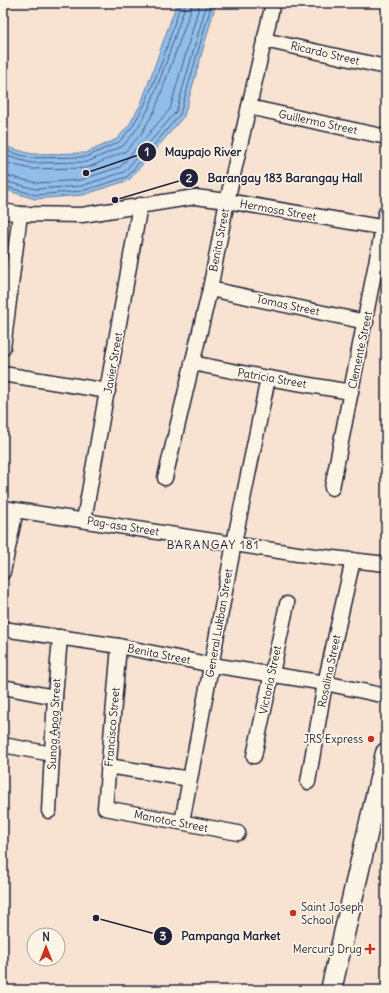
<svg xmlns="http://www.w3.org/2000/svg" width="389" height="993" font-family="Delius,sans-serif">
  <rect width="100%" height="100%" fill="#f8e2d2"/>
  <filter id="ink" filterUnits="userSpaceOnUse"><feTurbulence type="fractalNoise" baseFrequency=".025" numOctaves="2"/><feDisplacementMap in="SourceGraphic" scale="8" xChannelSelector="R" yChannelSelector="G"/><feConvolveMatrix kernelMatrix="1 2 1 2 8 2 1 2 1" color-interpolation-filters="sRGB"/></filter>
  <g filter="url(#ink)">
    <!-- water -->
    <path fill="#90bde9" stroke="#647fa3" d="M177,3H216L184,116L129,180L83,195L35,199L3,189V146L32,154L86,153L117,139L129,125L141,104Z"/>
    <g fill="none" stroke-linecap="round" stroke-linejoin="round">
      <!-- shore -->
      <g stroke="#4e6081" stroke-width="1">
        <path d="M3,150L31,158L86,157L119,142L132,127L144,106L163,59L181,3"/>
        <path d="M3,155L31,163L87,162L123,146L137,129L149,108L167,60L186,3"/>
        <path d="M3,162L31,169L87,168L126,151L141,134L155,110L191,9L192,3"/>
        <path d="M3,175L37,183L80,180L120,167L170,109L200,3"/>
        <path d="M3,181L36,189L81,186L124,172L176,112L207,3"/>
        <path d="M3,186L36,195L82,191L127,177L180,114L212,3"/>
      </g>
      <!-- street casing -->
      <g stroke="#22223b" stroke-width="17">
        <g id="street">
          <path d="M264,40L386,67"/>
          <path d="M249,107L386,137"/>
          <path d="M3,211L20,214L82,215L195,197L227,201L386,228"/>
          <path d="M210,289L366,322"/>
          <path d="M3,348L20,214"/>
          <path d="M192,363L268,378L351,392"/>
          <path d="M3,374L108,391"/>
          <path d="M165,478L210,289L227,201L273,3"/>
          <path d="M332,488L386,212"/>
          <path d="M3,508L298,554L386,564"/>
          <path d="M84,520L140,205"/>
          <path d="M3,572L16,510"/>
          <path d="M3,629L119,646L212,665L325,683L386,696"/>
          <path d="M119,646L105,808L238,833"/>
          <path d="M3,687L55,697"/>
          <path d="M3,745L52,754"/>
          <path d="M254,756L287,604"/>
          <path d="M108,766L190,779"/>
          <path d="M308,782L325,683L353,560"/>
          <path d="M49,811L55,697L60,637"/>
          <path d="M182,822L234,543L268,378"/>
        </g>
      </g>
      <!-- secondary casing -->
      <g stroke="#22223b" stroke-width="23">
        <path id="secondary" d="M331,990L386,753"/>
      </g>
      <!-- street -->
      <use href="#street" stroke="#fcf5e5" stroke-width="14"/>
      <!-- secondary -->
      <use href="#secondary" stroke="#fcf5e5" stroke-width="20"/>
    </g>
  </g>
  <!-- markers -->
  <g fill="#c8321e" stroke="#fcf5e5" stroke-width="1.5">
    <circle cx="371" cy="739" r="4"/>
    <circle cx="293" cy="913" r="4"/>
    <path d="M368 943h4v4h4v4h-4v4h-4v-4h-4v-4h4z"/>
  </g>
  <g text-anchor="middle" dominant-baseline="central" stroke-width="3.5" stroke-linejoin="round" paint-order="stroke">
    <!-- street labels -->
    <g font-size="11" fill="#22223b" stroke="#fcf5e5">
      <text transform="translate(325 53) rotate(13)">Ricardo Street</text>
      <text transform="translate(318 122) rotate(12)">Guillermo Street</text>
      <text transform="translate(278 210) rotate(10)">Hermosa Street</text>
      <text transform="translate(219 240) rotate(-79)">Benita Street</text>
      <text transform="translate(288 305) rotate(12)">Tomas Street</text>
      <text transform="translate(360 350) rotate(-78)">Clemente Street</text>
      <text transform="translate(113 363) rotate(-80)">Javier Street</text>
      <text transform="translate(272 378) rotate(10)">Patricia Street</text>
      <text transform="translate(123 526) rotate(9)">Pag-asa Street</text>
      <text transform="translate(219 623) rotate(-80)">General Lukban Street</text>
      <text transform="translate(159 654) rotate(11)">Benita Street</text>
      <text transform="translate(329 671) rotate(-78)">Rosalina Street</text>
      <text transform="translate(270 680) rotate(-78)">Victoria Street</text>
      <text transform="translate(54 724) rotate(-87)">Sunog Apog Street</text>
      <text transform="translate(112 727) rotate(-85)">Francisco Street</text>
      <text transform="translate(171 821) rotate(11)">Manotoc Street</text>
    </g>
    <!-- poi labels -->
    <g font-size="11" fill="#22223b" stroke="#fcf5e5" text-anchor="end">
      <text x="363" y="739">JRS Express</text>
      <text x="301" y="907" text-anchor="start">Saint Joseph<tspan x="301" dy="13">School</tspan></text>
      <text x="362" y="949">Mercury Drug</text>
    </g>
    <!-- neighbourhood labels -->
    <g font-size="12" letter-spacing="1" fill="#22223b" stroke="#fcf5e5">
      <text x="213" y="544">BARANGAY 181</text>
    </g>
  </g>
  <!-- callouts -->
  <path fill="none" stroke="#22223b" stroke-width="1.5" d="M86 173L147 152M115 200L189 178M96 918L163 936"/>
  <g fill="#22223b" stroke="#fcf5e5" stroke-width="1.5">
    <circle cx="86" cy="173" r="4"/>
    <circle cx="115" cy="200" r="4"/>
    <circle cx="96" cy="918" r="4"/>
    <circle cx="147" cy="152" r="10"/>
    <circle cx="189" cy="178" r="10"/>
    <circle cx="163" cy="936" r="10"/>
  </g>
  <g font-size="12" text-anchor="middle" font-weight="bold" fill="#fff">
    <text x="147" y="156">1</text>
    <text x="189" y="182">2</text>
    <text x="163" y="940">3</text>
  </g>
  <g font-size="12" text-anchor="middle" font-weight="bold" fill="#22223b" stroke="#fcf5e5" stroke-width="3.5" stroke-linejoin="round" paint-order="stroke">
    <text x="203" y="156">Maypajo River</text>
    <text x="285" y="182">Barangay 183 Barangay Hall</text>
    <text x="231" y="940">Pampanga Market</text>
  </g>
  <!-- margin -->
  <rect width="389" height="993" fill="none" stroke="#fcf5e5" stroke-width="16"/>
  <rect x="8" y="8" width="373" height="977" fill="none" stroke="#22223b" stroke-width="1.5" filter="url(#ink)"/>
  <!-- north arrow -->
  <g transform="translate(46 947)"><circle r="19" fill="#fcf5e5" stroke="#a5a1a1"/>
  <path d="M0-3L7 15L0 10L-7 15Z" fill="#c8321e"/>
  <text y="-6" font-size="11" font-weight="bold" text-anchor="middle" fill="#22223b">N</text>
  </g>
</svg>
